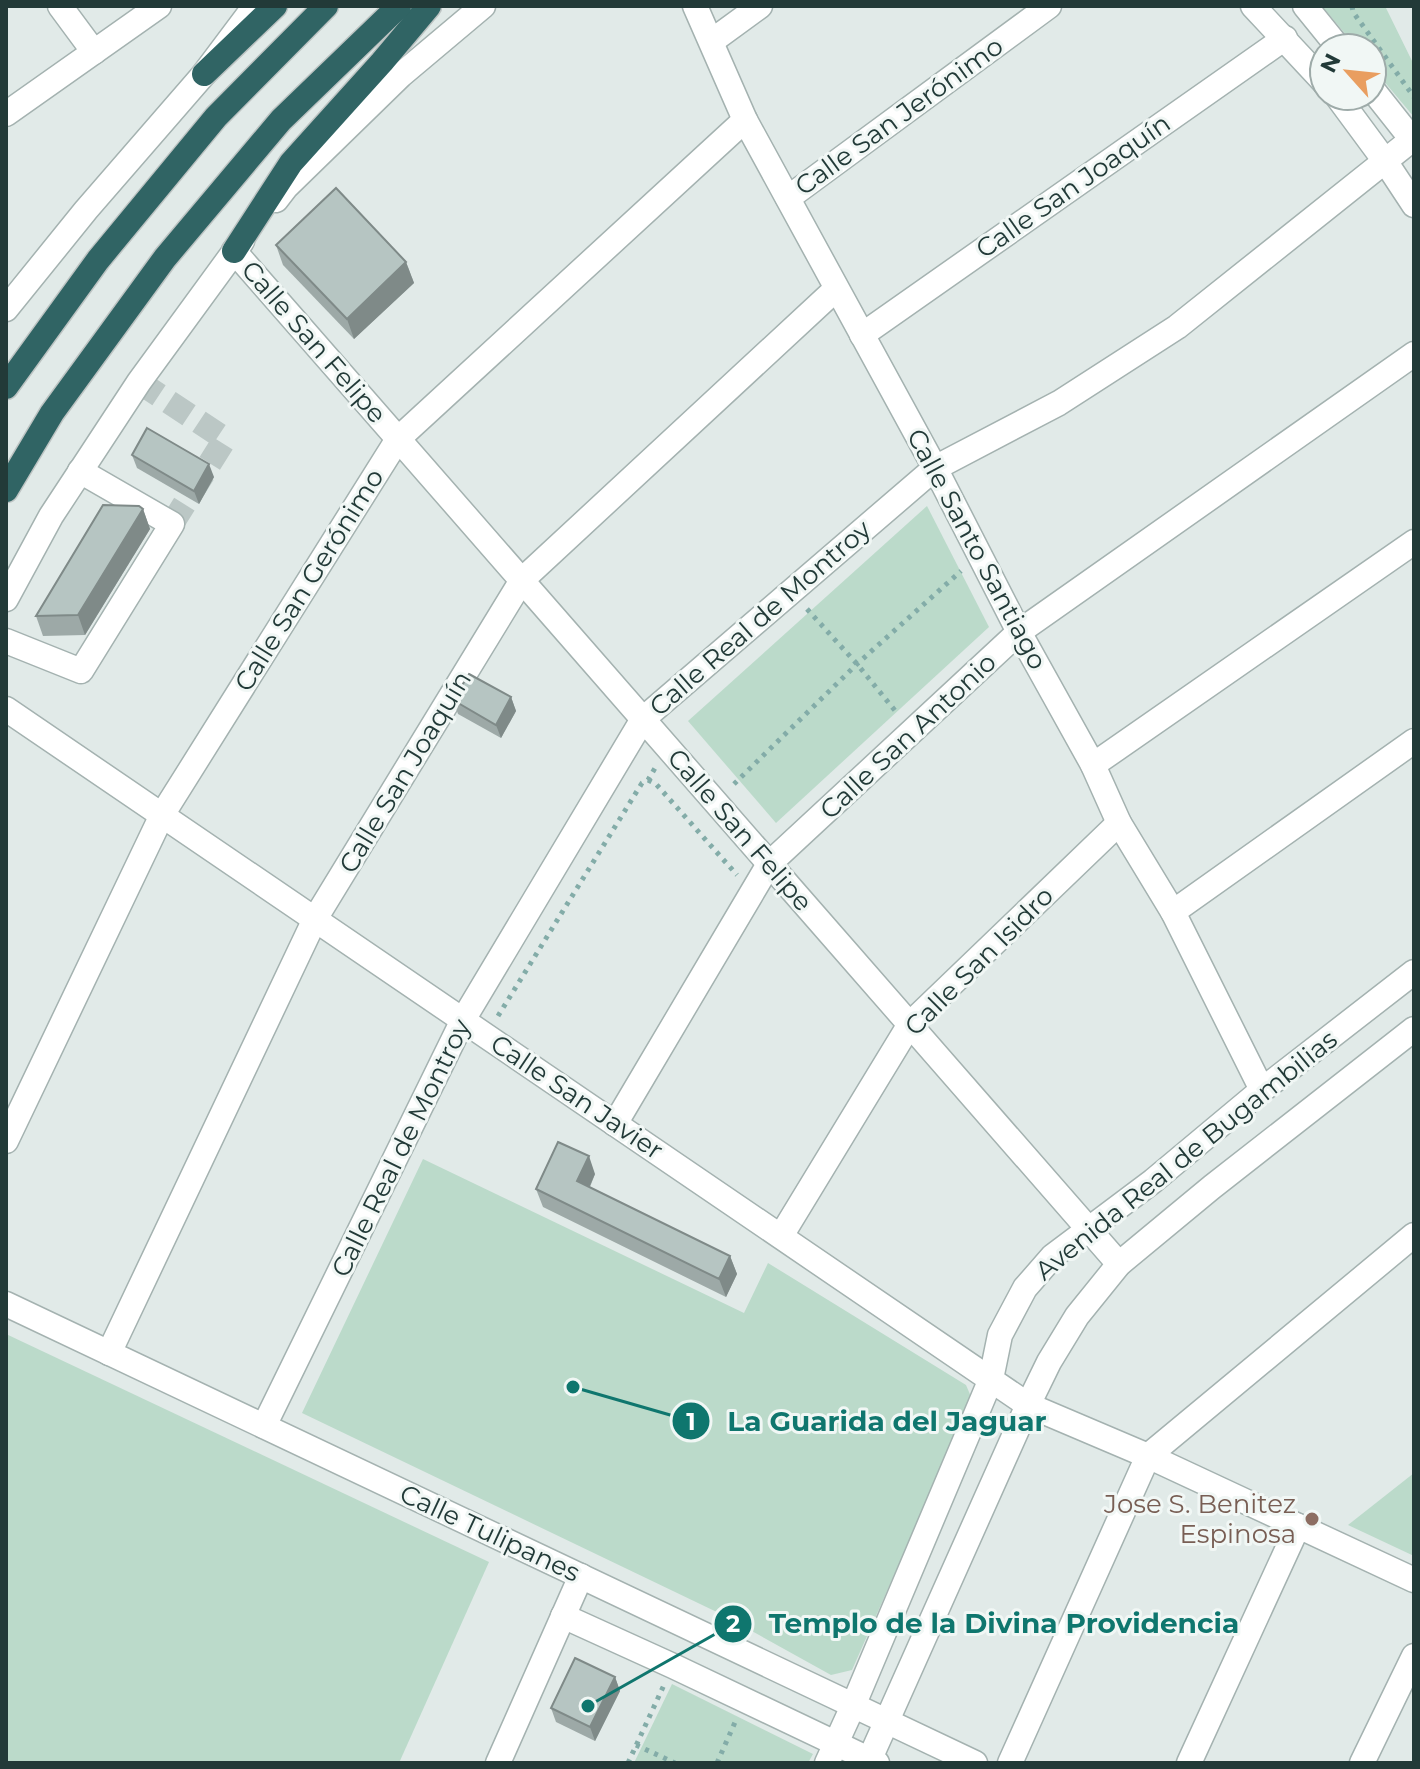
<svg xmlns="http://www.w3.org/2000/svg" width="1420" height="1769" font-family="Montserrat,sans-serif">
  <rect width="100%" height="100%" fill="#e1eae8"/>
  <!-- green -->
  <g fill="#bbdaca">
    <path d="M1322,6H1385L1414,65V117L1372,67V48H1357Z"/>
    <path d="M927,506L989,627L776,823L688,721Z"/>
    <path d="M423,1159L744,1313L768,1263L966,1385L972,1399L852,1670L831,1675L723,1615L302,1413Z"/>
    <path d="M6,1334L489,1562L399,1763H6Z"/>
    <path d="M1414,1473V1556L1348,1525Z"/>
    <path d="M672,1684L813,1754L808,1763H634Z"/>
  </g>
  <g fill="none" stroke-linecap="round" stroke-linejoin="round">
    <!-- minor-tunnel -->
    <path stroke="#bbc7c5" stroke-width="24" stroke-dasharray="24 12" stroke-linecap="butt" d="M139,382L225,439L172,524"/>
    <!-- minor casing -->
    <g stroke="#a4b2b0" stroke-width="27">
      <g id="minor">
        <path d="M60,6L94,52"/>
        <path d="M695,6L745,120L935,468L1019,632L1093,765L1119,823L1173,912L1262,1090"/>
        <path d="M1253,6L1324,82"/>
        <path d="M1305,6L1339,48"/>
        <path d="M712,41L760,6"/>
        <path d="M1372,89L1414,142"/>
        <path d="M1337,96L1385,161L1414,205"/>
        <path d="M6,114L159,6"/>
        <path d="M788,198L1049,6"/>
        <path d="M276,200L286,187L401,75L483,6"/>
        <path d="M234,251L1119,1264"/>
        <path d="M6,309L86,210L204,74L255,6"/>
        <path d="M862,335L1285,38"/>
        <path d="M6,599L51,516L139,382L242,241"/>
        <path d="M6,641L81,671L172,524L80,471"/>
        <path d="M6,709L1028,1405L1148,1456L1414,1580"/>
        <path d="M1093,765L1414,542"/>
        <path d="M1173,912L1414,741"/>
        <path d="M615,1124L769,864L1019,632L1414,354"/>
        <path d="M6,1141L162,815L398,439L745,120"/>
        <path d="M781,1236L910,1024L1119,823"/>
        <path d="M6,1304L975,1763"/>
        <path d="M109,1353L315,919L522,580L836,289"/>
        <path d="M264,1426L463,1020L643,719L935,468L1059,403L1177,327L1414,138"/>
        <path d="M563,1616L673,1666L877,1763"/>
        <path d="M498,1763L581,1576"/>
        <path d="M827,1763L853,1706L991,1379L1000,1335L1025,1288L1053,1256L1153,1181L1262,1090L1414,972"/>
        <path d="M868,1763L1028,1405L1049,1362L1077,1316L1119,1264L1212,1187L1414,1029"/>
        <path d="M1010,1763L1148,1456L1414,1235"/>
        <path d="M1189,1763L1298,1526"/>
        <path d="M1362,1763L1414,1656"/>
      </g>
    </g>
    <!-- highway casing -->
    <g stroke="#bdc4c3" stroke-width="27">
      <g id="highway">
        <path d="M204,74L275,6"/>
        <path d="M234,251L291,163L382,62L429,6"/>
        <path d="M6,387L98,260L216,117L326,6"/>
        <path d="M6,490L52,413L165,258L281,120L399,6"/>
      </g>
    </g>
    <!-- path -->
    <g stroke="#83aca8" stroke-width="5" stroke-dasharray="4 6" stroke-linecap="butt">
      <path d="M1352,6L1353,12L1414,97"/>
      <path d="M807,609L857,664L897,713"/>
      <path d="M648,780L656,784L737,875"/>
      <path d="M734,784L857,664L961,571"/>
      <path d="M498,1016L642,783L648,780L655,768"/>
      <path d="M636,1745L675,1763"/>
      <path d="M628,1763L664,1685"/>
      <path d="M717,1763L736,1720"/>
    </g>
    <!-- minor -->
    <use href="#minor" stroke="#fff" stroke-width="24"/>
    <!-- highway -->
    <use href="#highway" stroke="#306464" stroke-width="24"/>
  </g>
  <!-- wall -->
  <g fill="#9da9a7">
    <path d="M276,245L406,262L414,283L354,339L283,265Z"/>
    <path d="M132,455L214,477L199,504L137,468Z"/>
    <path d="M143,509L150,529L85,635L43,636L36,616Z"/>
    <path d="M511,697L516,711L501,738L458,714L453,700Z"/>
    <path d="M595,1174L590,1187L730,1256L737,1274L726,1297L543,1207L536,1189Z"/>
    <path d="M615,1677L620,1691L595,1741L556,1722L551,1708Z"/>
  </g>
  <!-- shaded-wall -->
  <g fill="#7f8a88">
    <path d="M406,262L414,283L354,339L347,319Z"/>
    <path d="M209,464L214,477L199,504L194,491Z"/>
    <path d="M143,509L150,529L85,635L78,615Z"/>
    <path d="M511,697L516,711L501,738L496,725Z"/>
    <path d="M589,1156L595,1174L584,1199L577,1181Z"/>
    <path d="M730,1256L737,1274L726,1297L719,1279Z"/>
    <path d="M615,1677L620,1691L595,1741L590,1727Z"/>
  </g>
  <!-- building -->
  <g fill="#b6c5c2" stroke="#7f8a88" stroke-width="2">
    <path d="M336,188L406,262L347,319L276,245Z"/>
    <path d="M147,428L209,464L194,491L132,455Z"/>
    <path d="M103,505L139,506L143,509L78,615L36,616Z"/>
    <path d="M469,674L511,697L496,725L453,700Z"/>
    <path d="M558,1142L589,1156L577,1181L730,1256L719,1279L536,1189Z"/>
    <path d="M575,1658L615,1677L590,1727L551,1708Z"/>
  </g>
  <!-- markers -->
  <circle fill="#8d6e63" stroke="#f1f7f5" stroke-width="3" cx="1312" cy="1519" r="8"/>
  <g text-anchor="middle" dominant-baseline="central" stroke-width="6" stroke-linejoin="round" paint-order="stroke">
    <!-- street labels -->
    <g font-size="26" fill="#223a38" stroke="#f1f7f5">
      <text transform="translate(899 116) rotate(-36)">Calle San Jerónimo</text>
      <text transform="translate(1073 186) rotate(-35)">Calle San Joaquín</text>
      <text transform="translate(314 342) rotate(49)">Calle San Felipe</text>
      <text transform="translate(977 549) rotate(62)">Calle Santo Santiago</text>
      <text transform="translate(309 580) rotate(-58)">Calle San Gerónimo</text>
      <text transform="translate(760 618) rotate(-41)">Calle Real de Montroy</text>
      <text transform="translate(908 736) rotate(-43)">Calle San Antonio</text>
      <text transform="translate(405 772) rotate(-59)">Calle San Joaquín</text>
      <text transform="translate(740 830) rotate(49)">Calle San Felipe</text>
      <text transform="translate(979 961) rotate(-45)">Calle San Isidro</text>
      <text transform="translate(577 1097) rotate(34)">Calle San Javier</text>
      <text transform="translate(401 1148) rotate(-64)">Calle Real de Montroy</text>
      <text transform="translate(1186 1155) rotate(-39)">Avenida Real de Bugambilias</text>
      <text transform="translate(490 1533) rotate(25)">Calle Tulipanes</text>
    </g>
    <!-- education labels -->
    <g font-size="26" fill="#785e54" stroke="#f1f7f5" text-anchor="end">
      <text x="1296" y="1504">Jose S. Benitez<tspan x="1296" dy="30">Espinosa</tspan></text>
    </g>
  </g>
  <!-- callouts -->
  <path fill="none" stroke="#0f766e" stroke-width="3" d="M573 1387L691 1421M588 1706L733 1624"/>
  <g fill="#0f766e" stroke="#f1f7f5" stroke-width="3">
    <circle cx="573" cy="1387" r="8"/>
    <circle cx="588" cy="1706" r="8"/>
    <circle cx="691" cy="1421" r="20"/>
    <circle cx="733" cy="1624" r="20"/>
  </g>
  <g font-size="24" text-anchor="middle" font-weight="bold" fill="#fff">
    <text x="691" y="1430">1</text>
    <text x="733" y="1632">2</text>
  </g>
  <g font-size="28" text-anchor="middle" font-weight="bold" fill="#0f766e" stroke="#f1f7f5" stroke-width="6" stroke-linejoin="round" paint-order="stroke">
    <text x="887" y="1431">La Guarida del Jaguar</text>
    <text x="1004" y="1633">Templo de la Divina Providencia</text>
  </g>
  <!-- border -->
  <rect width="1420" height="1769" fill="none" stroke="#223a38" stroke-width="16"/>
  <!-- north arrow -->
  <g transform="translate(1348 72) rotate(297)"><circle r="38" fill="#f1f7f5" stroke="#9eaba9" stroke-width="2"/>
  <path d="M0-6L14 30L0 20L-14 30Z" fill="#e99e60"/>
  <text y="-12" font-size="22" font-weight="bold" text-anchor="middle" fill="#223a38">N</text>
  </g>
</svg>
